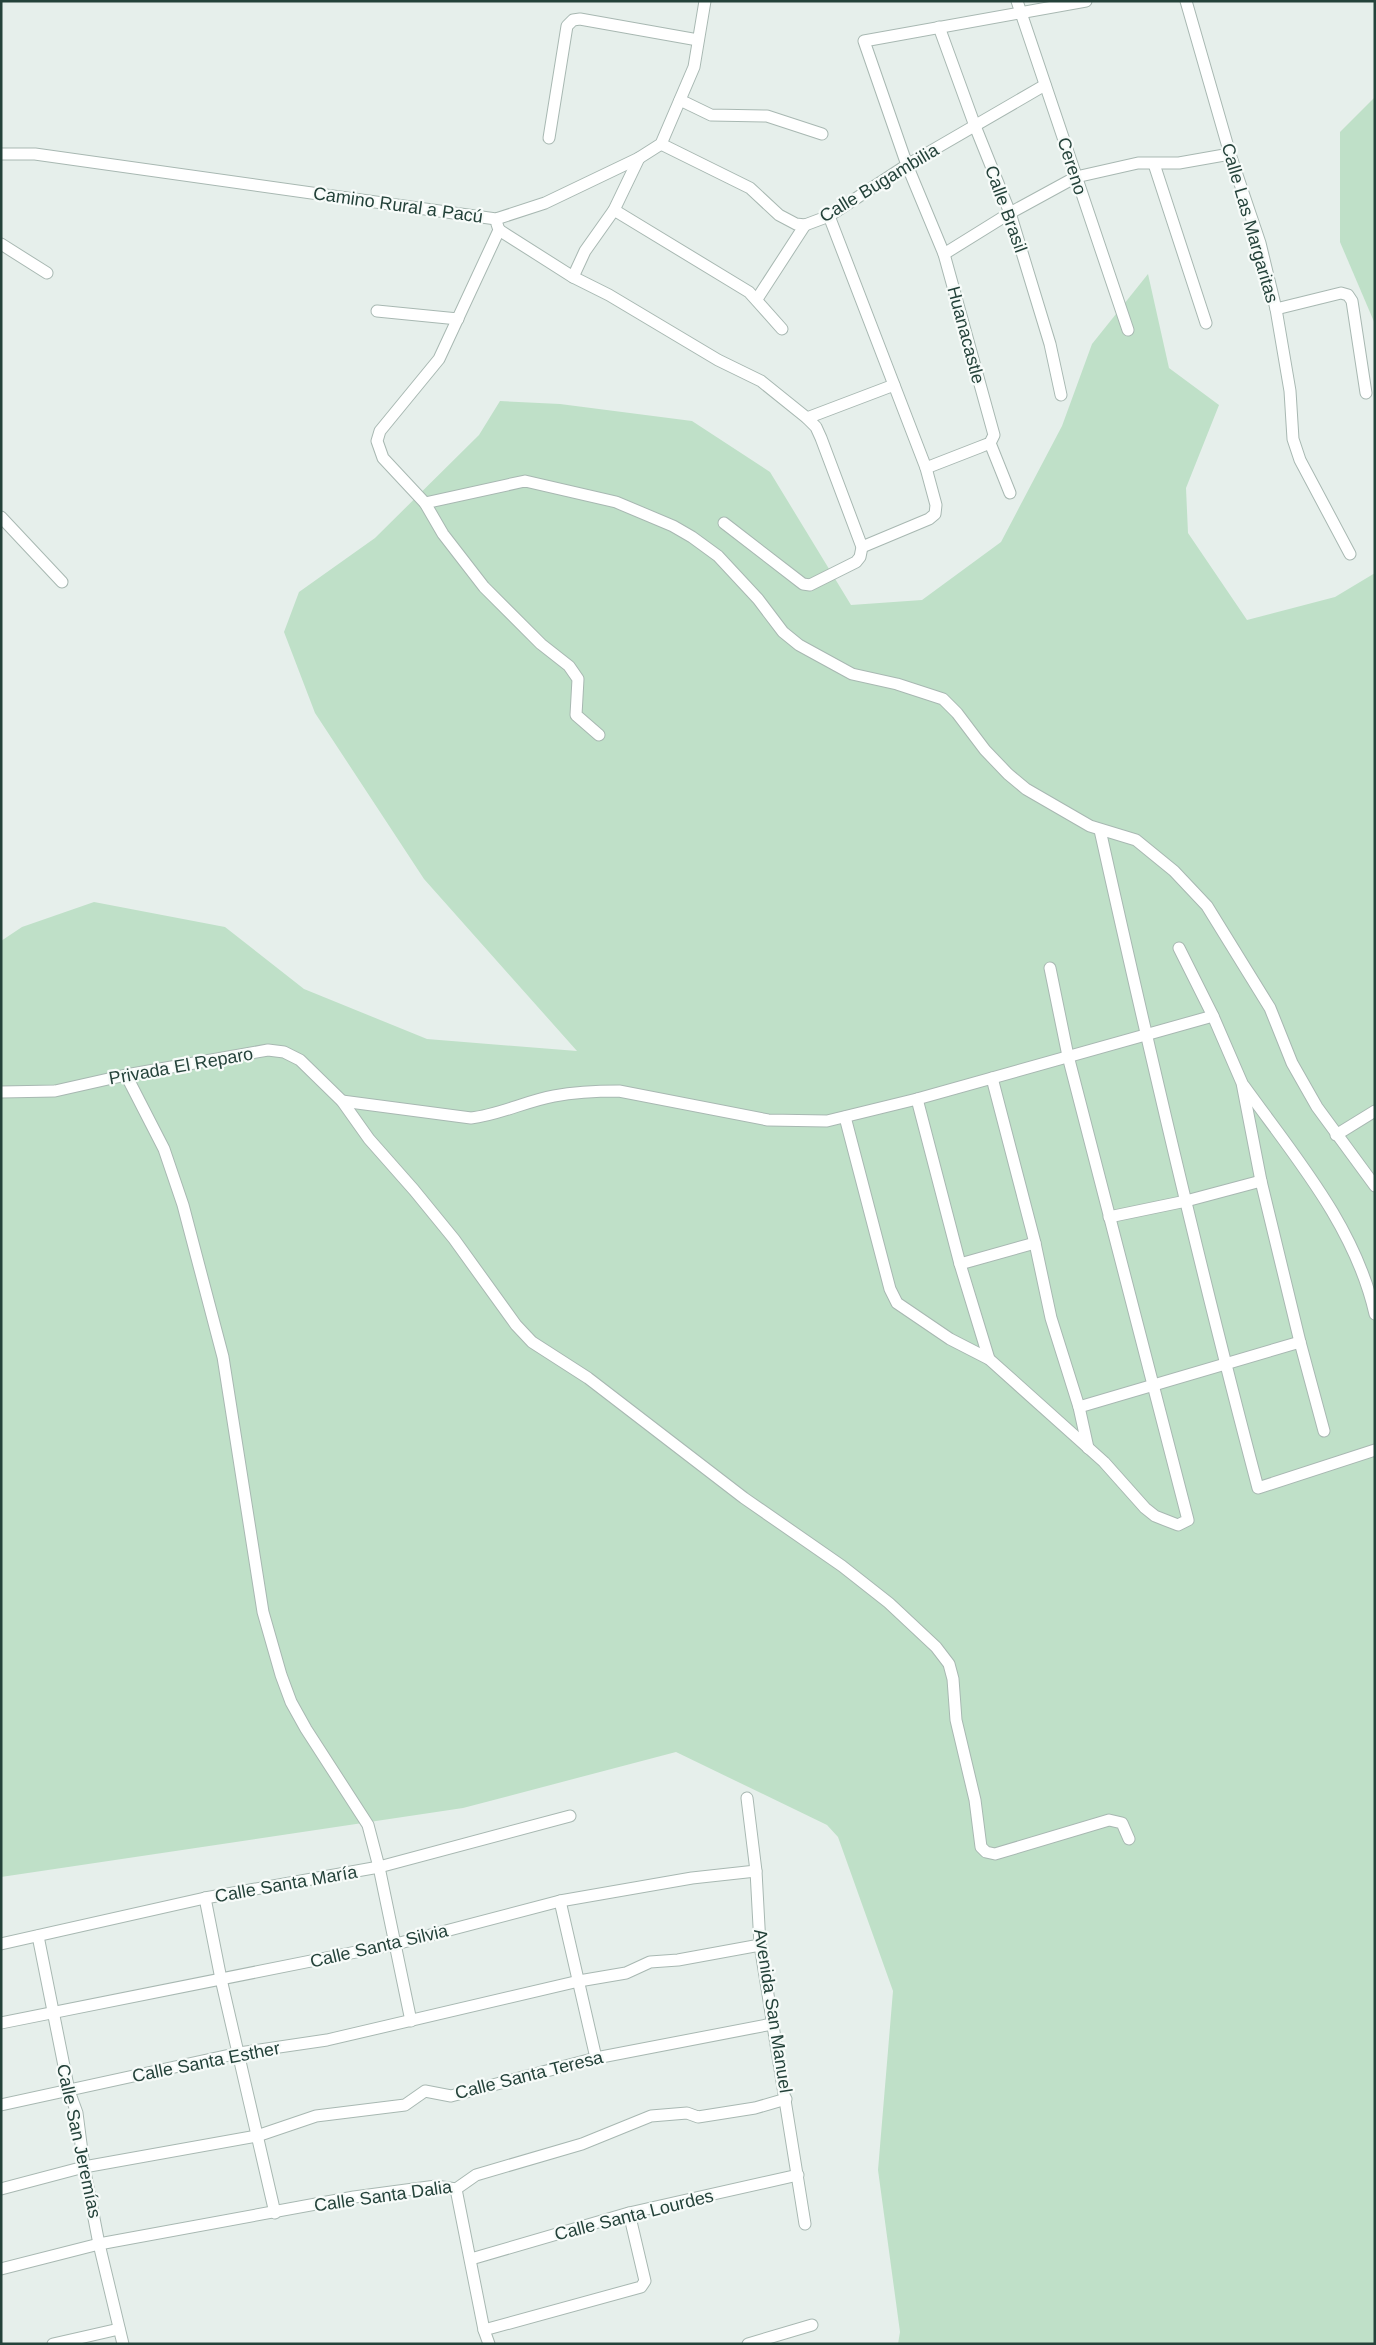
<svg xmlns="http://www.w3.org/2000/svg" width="1376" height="2345" font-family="Helvetica,sans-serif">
  <rect width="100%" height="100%" fill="#e6efeb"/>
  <!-- green -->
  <g fill="#bfe0c8">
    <path d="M1375,97V324L1340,242V132Z"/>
    <path d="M1148,274L1169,368L1219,405L1186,488L1188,533L1247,620L1335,597L1375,573V2344H898L900,2332L878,2170L893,1991L838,1837L827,1825L676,1752L463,1808L1,1877V941L22,927L94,902L225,927L304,989L427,1039L577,1051L424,879L315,713L284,632L299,592L375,538L479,435L500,401L560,404L692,421L770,472L851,605L922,600L1001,542L1062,426L1092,344Z"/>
  </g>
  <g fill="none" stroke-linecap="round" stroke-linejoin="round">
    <!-- minor casing -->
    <g stroke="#a8b8b2" stroke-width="13">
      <g id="minor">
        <path d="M1017,1L1128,330"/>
        <path d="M1186,1L1230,154L1260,243L1276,309L1290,391L1293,439L1300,460L1350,554"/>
        <path d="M939,27L975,126L1010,213L1050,344L1061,395"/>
        <path d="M680,100L711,115L767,116L822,134"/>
        <path d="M549,138L567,26L573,20L580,19L698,40"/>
        <path d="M661,144L750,188L779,215L796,224L805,225L829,216L907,165L1045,85"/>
        <path d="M1,154H35L496,219L545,203L639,158L661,144L694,67L705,1"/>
        <path d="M1154,164L1206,323"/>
        <path d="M614,210L749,292L782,329"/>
        <path d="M829,216L926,468L936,505L935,514L929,519L862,547"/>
        <path d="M497,224L499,230L439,359L380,431L377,441L383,458L425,503L443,534L484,587L541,644L569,666L578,679L576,715L599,735"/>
        <path d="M499,230L573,277L609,295L718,360L761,381L807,418L816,427L821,438L862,547L860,557L856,562L810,585L803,584L724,523"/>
        <path d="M1,244L47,273"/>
        <path d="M944,254L1010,213L1076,177L1138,163H1179L1230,154"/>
        <path d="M573,277L585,251L614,210L639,158"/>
        <path d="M757,299L805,225"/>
        <path d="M1276,309L1341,293L1348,295L1352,301L1366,393"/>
        <path d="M377,311L458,319"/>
        <path d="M807,418L894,385"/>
        <path d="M990,443L1010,493"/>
        <path d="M926,468L980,447L990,443L994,435L944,254L907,165L864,41L1086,1"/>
        <path d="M425,503L525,481L616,502L673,526L692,537L718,556L758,599L783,632L799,645L852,674L897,684L943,699L957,713L985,750L1008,774L1026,789L1090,826L1136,840L1174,871L1207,906L1270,1008L1292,1063L1317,1107L1375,1186"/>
        <path d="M1,517L62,582"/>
        <path d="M1100,830C1149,1050 1200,1270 1258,1488L1375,1450"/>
        <path d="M1179,948L1213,1016L1242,1083L1261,1181L1300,1342L1324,1431"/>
        <path d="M126,1075L164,1149L183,1205L223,1357L263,1612L281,1675L291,1702L306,1729L368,1825L379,1867L411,2021"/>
        <path d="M992,1078L1035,1243L1051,1318L1079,1407L1088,1448"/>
        <path d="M1244,1086C1295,1157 1355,1226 1375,1314"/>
        <path d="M1,1092L55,1091L126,1075L268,1050L284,1052L300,1060L342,1101L369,1139L414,1190L454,1239L516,1325L532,1342L588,1378L744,1498L842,1566L889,1603L936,1647L949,1664L953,1679L956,1720L975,1800L981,1847L986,1852L995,1854L1109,1820L1122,1823L1129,1839"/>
        <path d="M917,1099L960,1264L989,1359"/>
        <path d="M342,1101L471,1118C499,1115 526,1101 554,1096C575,1092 598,1091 619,1091L768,1120L827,1121L917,1099L1213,1016"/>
        <path d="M845,1117L890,1289L897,1303L950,1339L989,1359L1104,1462L1145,1508L1155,1516L1178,1525L1188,1520L1068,1056L1050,968"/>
        <path d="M1336,1135L1375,1111"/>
        <path d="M1109,1217L1186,1201L1261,1181"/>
        <path d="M960,1264L1035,1243"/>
        <path d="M1079,1407L1300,1342"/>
        <path d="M747,1798L756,1871L760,1945L805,2224"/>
        <path d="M205,1898L221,1979L275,2213"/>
        <path d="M560,1901L596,2058"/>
        <path d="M38,1936L69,2091L77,2113L84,2167L99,2244L123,2344"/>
        <path d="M1,1944L205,1898L379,1867L570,1816"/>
        <path d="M1,2023L396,1944L560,1901L692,1878L756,1871"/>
        <path d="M1,2105L239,2053L327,2040L579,1981L626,1973L650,1962L678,1960L760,1945"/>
        <path d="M1,2189L84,2167L257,2136L316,2116L405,2105L425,2091L451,2096L596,2058L772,2024"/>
        <path d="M456,2189L484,2330L489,2344"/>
        <path d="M471,2259L629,2213L798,2175"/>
        <path d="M1,2269L99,2244L354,2197L436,2186L456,2189L476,2175L582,2144L651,2116L687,2113L698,2117L755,2108L786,2099"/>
        <path d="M484,2330L641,2287L645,2281L629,2213"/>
        <path d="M53,2344L119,2329"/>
        <path d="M748,2344L812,2325"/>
      </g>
    </g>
    <!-- minor -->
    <use href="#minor" stroke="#fff" stroke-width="11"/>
  </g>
  <g text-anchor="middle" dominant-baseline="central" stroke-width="4.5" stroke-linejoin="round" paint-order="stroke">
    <!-- street labels -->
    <g font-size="18" fill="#24423a" stroke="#f7fbf9">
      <text transform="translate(1072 166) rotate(72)">Cereno</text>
      <text transform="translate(879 183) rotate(-31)">Calle Bugambilia</text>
      <text transform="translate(398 205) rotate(8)">Camino Rural a Pacú</text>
      <text transform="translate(1006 209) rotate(70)">Calle Brasil</text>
      <text transform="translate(1250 223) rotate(74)">Calle Las Margaritas</text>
      <text transform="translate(966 335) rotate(75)">Huanacastle</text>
      <text transform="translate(181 1066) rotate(-10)">Privada El Reparo</text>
      <text transform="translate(286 1884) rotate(-10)">Calle Santa María</text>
      <text transform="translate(379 1946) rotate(-13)">Calle Santa Silvia</text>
      <text transform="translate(773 2011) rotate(81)">Avenida San Manuel</text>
      <text transform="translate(206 2062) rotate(-11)">Calle Santa Esther</text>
      <text transform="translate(529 2075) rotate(-14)">Calle Santa Teresa</text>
      <text transform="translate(79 2141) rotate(78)">Calle San Jeremías</text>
      <text transform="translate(383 2196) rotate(-8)">Calle Santa Dalia</text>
      <text transform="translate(634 2215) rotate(-14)">Calle Santa Lourdes</text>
    </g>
  </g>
  <!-- border -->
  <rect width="1376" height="2345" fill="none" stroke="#24423a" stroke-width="5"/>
</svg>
